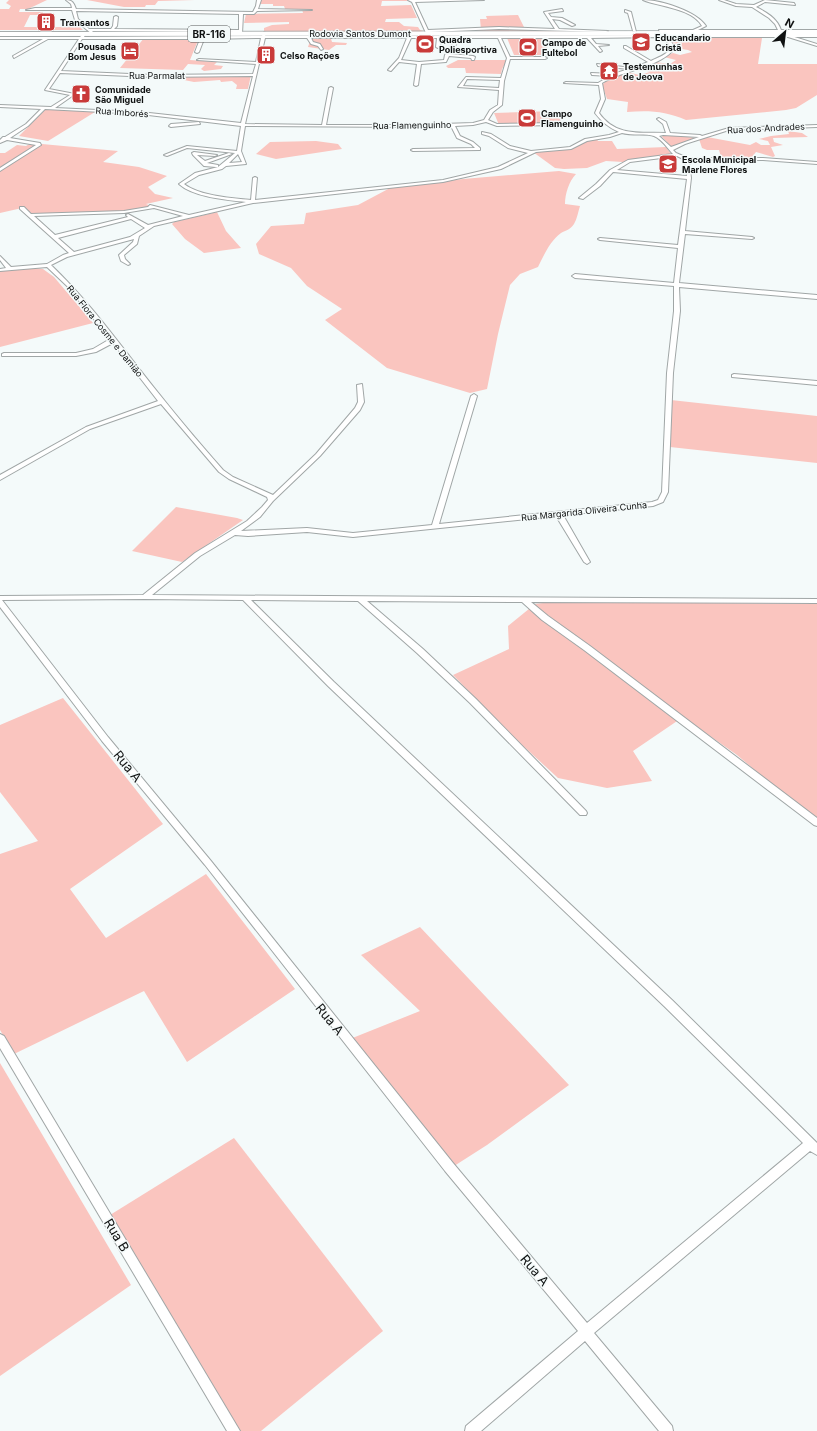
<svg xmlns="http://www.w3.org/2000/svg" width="817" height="1431" font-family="Inter,sans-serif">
  <rect width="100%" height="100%" fill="#f4fafa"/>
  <!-- green -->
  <g fill="#fac5bf">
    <path d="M9,0H47L28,9H20L19,12H43V15H30L24,27H80L83,30H0V9H9L11,6L6,3Z"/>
    <path d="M87,0H195L158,1L155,5H146L145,7H124Z"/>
    <path d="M260,0H407L410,1H382L381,6L411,5L417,18L386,19L385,22H399L404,26L418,27L420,30L424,31L420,32H264V28L272,25L289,24V22L244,23L246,14L303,13L302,9H285L284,6H273V4H261Z"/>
    <path d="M518,15L525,29L495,28L484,29H516L576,32L470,31L481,30L480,19H487L486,16Z"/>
    <path d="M144,38H199L190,60L217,62L214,65L223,66L221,69L204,71L201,69L205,65L188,64L183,70L120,68Z"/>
    <path d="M311,38L331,39L332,42L347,43L346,45H336L329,50L308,47Z"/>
    <path d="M507,38H542L551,55H514Z"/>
    <path d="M669,38H762L758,64H817V95L796,108L786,110L686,120C666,111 648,110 627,112L628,102L607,99L602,85L606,81L628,72L639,75L650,72L638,68L655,62L670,64L676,60L664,57L673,53L680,55L692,52L688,50L676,48Z"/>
    <path d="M458,60H507L502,69L501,74L466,73L465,68H448L446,66Z"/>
    <path d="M251,75L248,89H236L237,85L232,81L221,82L220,80L194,82L179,79L182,76Z"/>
    <path d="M46,109L95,112L48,141L19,136Z"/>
    <path d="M555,111L562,123L499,125L494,113Z"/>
    <path d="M788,131L802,133L808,137L773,138L774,142L783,145L771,147L775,156L773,157L756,152L751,158H723L721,157L719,150H707L702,148L699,139L707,137L750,145L756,142L761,145H770L768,141L759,139L771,136L789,134Z"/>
    <path d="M663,135H666L698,138L672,147L662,137Z"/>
    <path d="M596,138L598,141H612L617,149L666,147L671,154L623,162L606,161L587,168L564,169L555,168L533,152L568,149Z"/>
    <path d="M316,141L338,144L342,149L276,159L256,154L270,142Z"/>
    <path d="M31,143L118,151L103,162L139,167L167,176L148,187L155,194L173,198L146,204L154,207L122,212L29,215L22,208L0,213V153H5L17,145L26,146Z"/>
    <path d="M559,171L576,174C569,181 565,194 565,204L580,206C578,212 577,219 574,224C570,230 566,230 561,233C550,241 544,255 538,267L520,274L510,285L498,334L487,389L470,393L387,368L325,320L342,309L307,286L291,268L259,254L256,244L271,226L304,224L306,213L358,205L390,188L463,179Z"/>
    <path d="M217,212L226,231L241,248L204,253L185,239L172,224L174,222Z"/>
    <path d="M27,267L43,269L54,277L93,323L0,347V271Z"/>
    <path d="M671,400L817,416V463L670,447Z"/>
    <path d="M176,507L237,518L243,520L182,562L132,551Z"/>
    <path d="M551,602L817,604V823L737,755L683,717L633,751L652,781L607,788L558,778L508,732L453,675L509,649L508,626L535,604Z"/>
    <path d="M63,698L163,824L70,889L106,938L206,874L295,989L187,1062L144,991L14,1054L0,1030V854L38,841L0,792V725Z"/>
    <path d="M420,927L569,1085L487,1145L451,1168L350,1039L420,1011L361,955Z"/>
    <path d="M0,1063L131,1285L0,1376Z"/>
    <path d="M234,1138L383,1331L261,1431H240L110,1215Z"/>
  </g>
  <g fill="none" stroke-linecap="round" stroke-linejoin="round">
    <!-- minor casing -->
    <g stroke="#a0a6a6" stroke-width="2">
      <g id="minor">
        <path d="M66,0C73,0 74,4 76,9L253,12L256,6L257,0H261L258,9L312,10L257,11L254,14H243L242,34L240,35L238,34V32L92,31L94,33L92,34L75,20L72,10H26L35,8H72L71,4ZM76,11L239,14V30L114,29L117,26L118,17L116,16L114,17L113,26L111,29H89L78,19Z"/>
        <path d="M408,0H484L415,2L428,30L499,27L555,29L544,12L562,9L563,11L548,13L551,17L562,18L575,25L572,26L560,20L552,19L559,29L608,31L606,32L499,29L429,32L428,34L426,33L412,2Z"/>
        <path d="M643,0C661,0 696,11 706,26L698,30H778L775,24L769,18L752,7L736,6L719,0H724L736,4L754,5L765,0L794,3L795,5L765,2L756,7C766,12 777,18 781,30H817V32H781L780,34L778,32H660L659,30H693L702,26C692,8 660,7 643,0Z"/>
        <path d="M625,10L631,12L636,32L633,31L628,13L625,12Z"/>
        <path d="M264,32L266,33L265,36L663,35L662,34L664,33L667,35H817V37H668L675,48C660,68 623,70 602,83L605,99L599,113C616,137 640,132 666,133L663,124L657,119L659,118L666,122L670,133L700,135L702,136L729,128L817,125V127L729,130L685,144L673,150L676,153L688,158H763L817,162V164L763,160H689L691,178L685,231L752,237L754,238L752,239L685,234L679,283L817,295V299L679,287L680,311L673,373L668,492L663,502L653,506L563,515L590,562L587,564L584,562L556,516L353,537L307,532L248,536L235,535L200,556L152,595L817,599V603L531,602L548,616L590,646L817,818V826L814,825L584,650L542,620L522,602L367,601L423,649L476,699L586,811L587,813L586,815H580L470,703L417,653L358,601L251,600L334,682L672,1000L817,1143V1155L810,1151L594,1333L672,1426L673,1431H659L585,1341L481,1431H465L466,1426L578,1331L445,1171L205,865L102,741L0,607V596L143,595L195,553L247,521L262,507L268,500L267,497L229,479L219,472L161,404L90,429L0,480V475L86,427L158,401L113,343L96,352L76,356H2V354L4,353H76L93,349L110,339L67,286L47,267L0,271V269L6,268L0,260V256L11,267L47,264L63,255L69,253L20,209V207H24L31,214L124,211L148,207L150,205L189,215L246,202C227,200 193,197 179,184L195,173L218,167L235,153L187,148L167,156L164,155L187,146L237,151L241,126L140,114L45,109L28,126L10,138L40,143L41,145L0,171V168L36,145L7,140L0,143V140L3,137H5L26,124L41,109L0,107V105L51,107L70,95L45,90L79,39H48L14,58L13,56L43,39H0V37H80L83,34L85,35L84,37L262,36ZM664,37L671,48C666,55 659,57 651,61L626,46H624V48L648,62L633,68L597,64L598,66L629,69L613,74L591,73L592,75L610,76L598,83L566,82L564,83L599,85L601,99L595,113C601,121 609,128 619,132L609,135L585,139L570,147L531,151L510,146L491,134L482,132V134L489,136L508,148L528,153L498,167L443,180L255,200L257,178L255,177L253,178L251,200C231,198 200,196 184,184L199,175L222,169L226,166L246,164L241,151L245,126L412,127L451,126L457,138L471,144L475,148L413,149L411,150L413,151L480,150V148L473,142L460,136L455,126L473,125L486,122L497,126L561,125L563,124L561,123L497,124L488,120L493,112L502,105L504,81L510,59H545L547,58L545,57H510L501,38H587L600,52L602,51L598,46L609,45L596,44L591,38ZM261,38L256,62L199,59L197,60L256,64L253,74L153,75L61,71L82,39H200L195,52L197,53L199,52L204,39ZM265,38H307L311,44L318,46L321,50L323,49L320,44L313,42L311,38H407L399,58L388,70L391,71L399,62L417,64L414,85L416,86L418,85L421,64L446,62L449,56L471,58L472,60H474L475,57L473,56L450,54L460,38H498L507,58L501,78L466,77L458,87L499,90L498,105L490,110L484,120L473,123L412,125H326L333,88L331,87L329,88L322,125L245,124ZM411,38H437L436,47L438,48L440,47L441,38H457L445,55L444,60L419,62L401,60ZM60,73L153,77L253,76L241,123L140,112L55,108L75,94L49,89ZM467,79L500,80L499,88L463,86ZM622,133C633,136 646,133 654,136C662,139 668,149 673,154L628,160L610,170L596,184L579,198L583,199L600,186L613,172L687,179L678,245L600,238L598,239L600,240L678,248L674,283L575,274L572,276L575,278L674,286V311L667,373L662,492L658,500L652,502L439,524L477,396L474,394L471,396L432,525L353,533L307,528L241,531L260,517L273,501L320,456L360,410L364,402L362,384L357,385L358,402L355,408L316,454L273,495L233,477L223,470C203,447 183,424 164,400C127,355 94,306 51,265L67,257L134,239L133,242L119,255L121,261L128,265L130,264L125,259L124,255L137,244L139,236L154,226L253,203L443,182L501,169L536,152L571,149L587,141L610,137ZM663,135L699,137L671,147L659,136ZM238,154L242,162L229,163ZM677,156L685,160L687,176L617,170L630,162ZM154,208L183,216L148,225L128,214L126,215L128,217L55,235L34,216L124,213ZM131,219L145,228L130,237L74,252L58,238ZM145,599L243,600L328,686L664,1006L803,1143L587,1323L453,1163L211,861L108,737L2,600Z"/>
        <path d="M199,122L200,124L171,127L169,126L171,124Z"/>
        <path d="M194,152L217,155L215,156L197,155L205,161L229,153L232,154L207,163L218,165V167H216L204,166L193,155L192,153Z"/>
        <path d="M734,374L817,381V385L732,377V375Z"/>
        <path d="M0,1034L4,1036L240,1431H227L0,1048Z"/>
      </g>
    </g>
    <!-- tertiary casing -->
    <g stroke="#a0a6a6" stroke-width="2">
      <path id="tertiary" d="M788,35L817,44V46L788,37Z"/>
    </g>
    <!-- trunk casing -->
    <g stroke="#a0a6a6" stroke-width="1">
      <path id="trunk" d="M817,31V35L0,36V32Z"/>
    </g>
    <!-- minor -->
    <use href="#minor" fill="#fff" fill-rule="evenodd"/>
    <!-- tertiary -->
    <use href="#tertiary" fill="#fff" fill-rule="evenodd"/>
    <!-- trunk -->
    <use href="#trunk" fill="#fff" fill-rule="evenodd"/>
  </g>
  <!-- icons -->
  <defs>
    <g id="building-square" transform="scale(1)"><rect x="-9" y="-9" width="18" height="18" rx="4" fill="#c93a39" stroke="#f4fafa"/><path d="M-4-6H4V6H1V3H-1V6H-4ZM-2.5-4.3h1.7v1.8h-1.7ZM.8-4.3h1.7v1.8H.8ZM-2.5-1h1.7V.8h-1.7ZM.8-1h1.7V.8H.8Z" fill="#fff"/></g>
    <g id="school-square" transform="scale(1)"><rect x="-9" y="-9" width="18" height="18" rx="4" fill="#c93a39" stroke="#f4fafa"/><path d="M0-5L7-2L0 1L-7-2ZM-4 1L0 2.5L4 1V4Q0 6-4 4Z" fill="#fff"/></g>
    <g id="stadium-square" transform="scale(1)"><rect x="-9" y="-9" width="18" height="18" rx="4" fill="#c93a39" stroke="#f4fafa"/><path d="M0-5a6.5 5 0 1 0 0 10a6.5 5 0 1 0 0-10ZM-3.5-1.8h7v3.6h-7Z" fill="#fff"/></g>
    <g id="hotel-square" transform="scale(1)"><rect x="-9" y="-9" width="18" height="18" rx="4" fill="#c93a39" stroke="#f4fafa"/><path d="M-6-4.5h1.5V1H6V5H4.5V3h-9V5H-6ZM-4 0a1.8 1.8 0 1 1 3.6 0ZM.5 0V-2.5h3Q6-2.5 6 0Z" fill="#fff"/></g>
    <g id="temple-square" transform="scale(1)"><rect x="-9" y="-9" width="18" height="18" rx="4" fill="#c93a39" stroke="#f4fafa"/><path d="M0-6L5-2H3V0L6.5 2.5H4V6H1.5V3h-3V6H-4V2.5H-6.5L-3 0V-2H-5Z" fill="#fff"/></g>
    <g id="church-square" transform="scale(1)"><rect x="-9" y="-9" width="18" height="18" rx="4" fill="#c93a39" stroke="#f4fafa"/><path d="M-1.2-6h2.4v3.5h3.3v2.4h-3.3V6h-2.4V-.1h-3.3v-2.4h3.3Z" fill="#fff"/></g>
  </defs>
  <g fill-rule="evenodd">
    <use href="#building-square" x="46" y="22"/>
    <use href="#school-square" x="641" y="42"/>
    <use href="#stadium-square" x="425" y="44"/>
    <use href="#stadium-square" x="528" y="47"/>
    <use href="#hotel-square" x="130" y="51"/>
    <use href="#building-square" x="266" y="55"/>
    <use href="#temple-square" x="609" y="71"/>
    <use href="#church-square" x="81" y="94"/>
    <use href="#stadium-square" x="527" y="118"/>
    <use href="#school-square" x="668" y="164"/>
  </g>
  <g text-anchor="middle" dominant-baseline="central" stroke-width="3" stroke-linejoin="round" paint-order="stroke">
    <!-- far-poi labels -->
    <g font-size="9" font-weight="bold" fill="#0f1111" stroke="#f4fafa" text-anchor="start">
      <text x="60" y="22">Transantos</text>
      <text x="655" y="37">Educandario<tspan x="655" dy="10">Cristã</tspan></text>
      <text x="439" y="39">Quadra<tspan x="439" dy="10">Poliesportiva</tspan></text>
      <text x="542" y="42">Campo de<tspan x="542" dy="10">Fultebol</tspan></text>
      <text x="116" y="46" text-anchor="end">Pousada<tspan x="116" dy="10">Bom Jesus</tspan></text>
      <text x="280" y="55">Celso Rações</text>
      <text x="623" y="66">Testemunhas<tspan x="623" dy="10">de Jeova</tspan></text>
      <text x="95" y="89">Comunidade<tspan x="95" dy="10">São Miguel</tspan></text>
      <text x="541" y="113">Campo<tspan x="541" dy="10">Flamenguinho</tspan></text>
      <text x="682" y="159">Escola Municipal<tspan x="682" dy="10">Marlene Flores</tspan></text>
    </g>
    <!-- far-street labels -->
    <g font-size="9" fill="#0f1111" stroke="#f4fafa">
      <text x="360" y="33">Rodovia Santos Dumont</text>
      <text x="157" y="75">Rua Parmalat</text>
      <text transform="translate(122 112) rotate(4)">Rua Imborés</text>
      <text transform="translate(412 125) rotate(-1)">Rua Flamenguinho</text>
      <text transform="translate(766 128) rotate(-3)">Rua dos Andrades</text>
      <text transform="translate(105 331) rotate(51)">Rua Flora Cosme e Damião</text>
      <text transform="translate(584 511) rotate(-6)">Rua Margarida Oliveira Cunha</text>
    </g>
    <!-- shield labels -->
    <rect fill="#f4fafa" stroke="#545757" stroke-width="1" x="188" y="26" width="42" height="16" rx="3"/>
    <g font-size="10" font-weight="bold" fill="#0f1111">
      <text x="209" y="34">BR-116</text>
    </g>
    <!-- near-street labels -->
    <g font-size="13" fill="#0f1111" stroke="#f4fafa">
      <text transform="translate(128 766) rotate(51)">Rua A</text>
      <text transform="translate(330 1019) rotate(51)">Rua A</text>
      <text transform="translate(117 1235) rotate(59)">Rua B</text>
      <text transform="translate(535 1270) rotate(50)">Rua A</text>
    </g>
  </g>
  <!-- north arrow -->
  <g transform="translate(785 32) rotate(28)" stroke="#f4fafa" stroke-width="3" paint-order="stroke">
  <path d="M0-3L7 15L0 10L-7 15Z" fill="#0f1111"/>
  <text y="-6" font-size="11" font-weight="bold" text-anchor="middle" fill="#0f1111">N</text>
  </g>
</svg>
